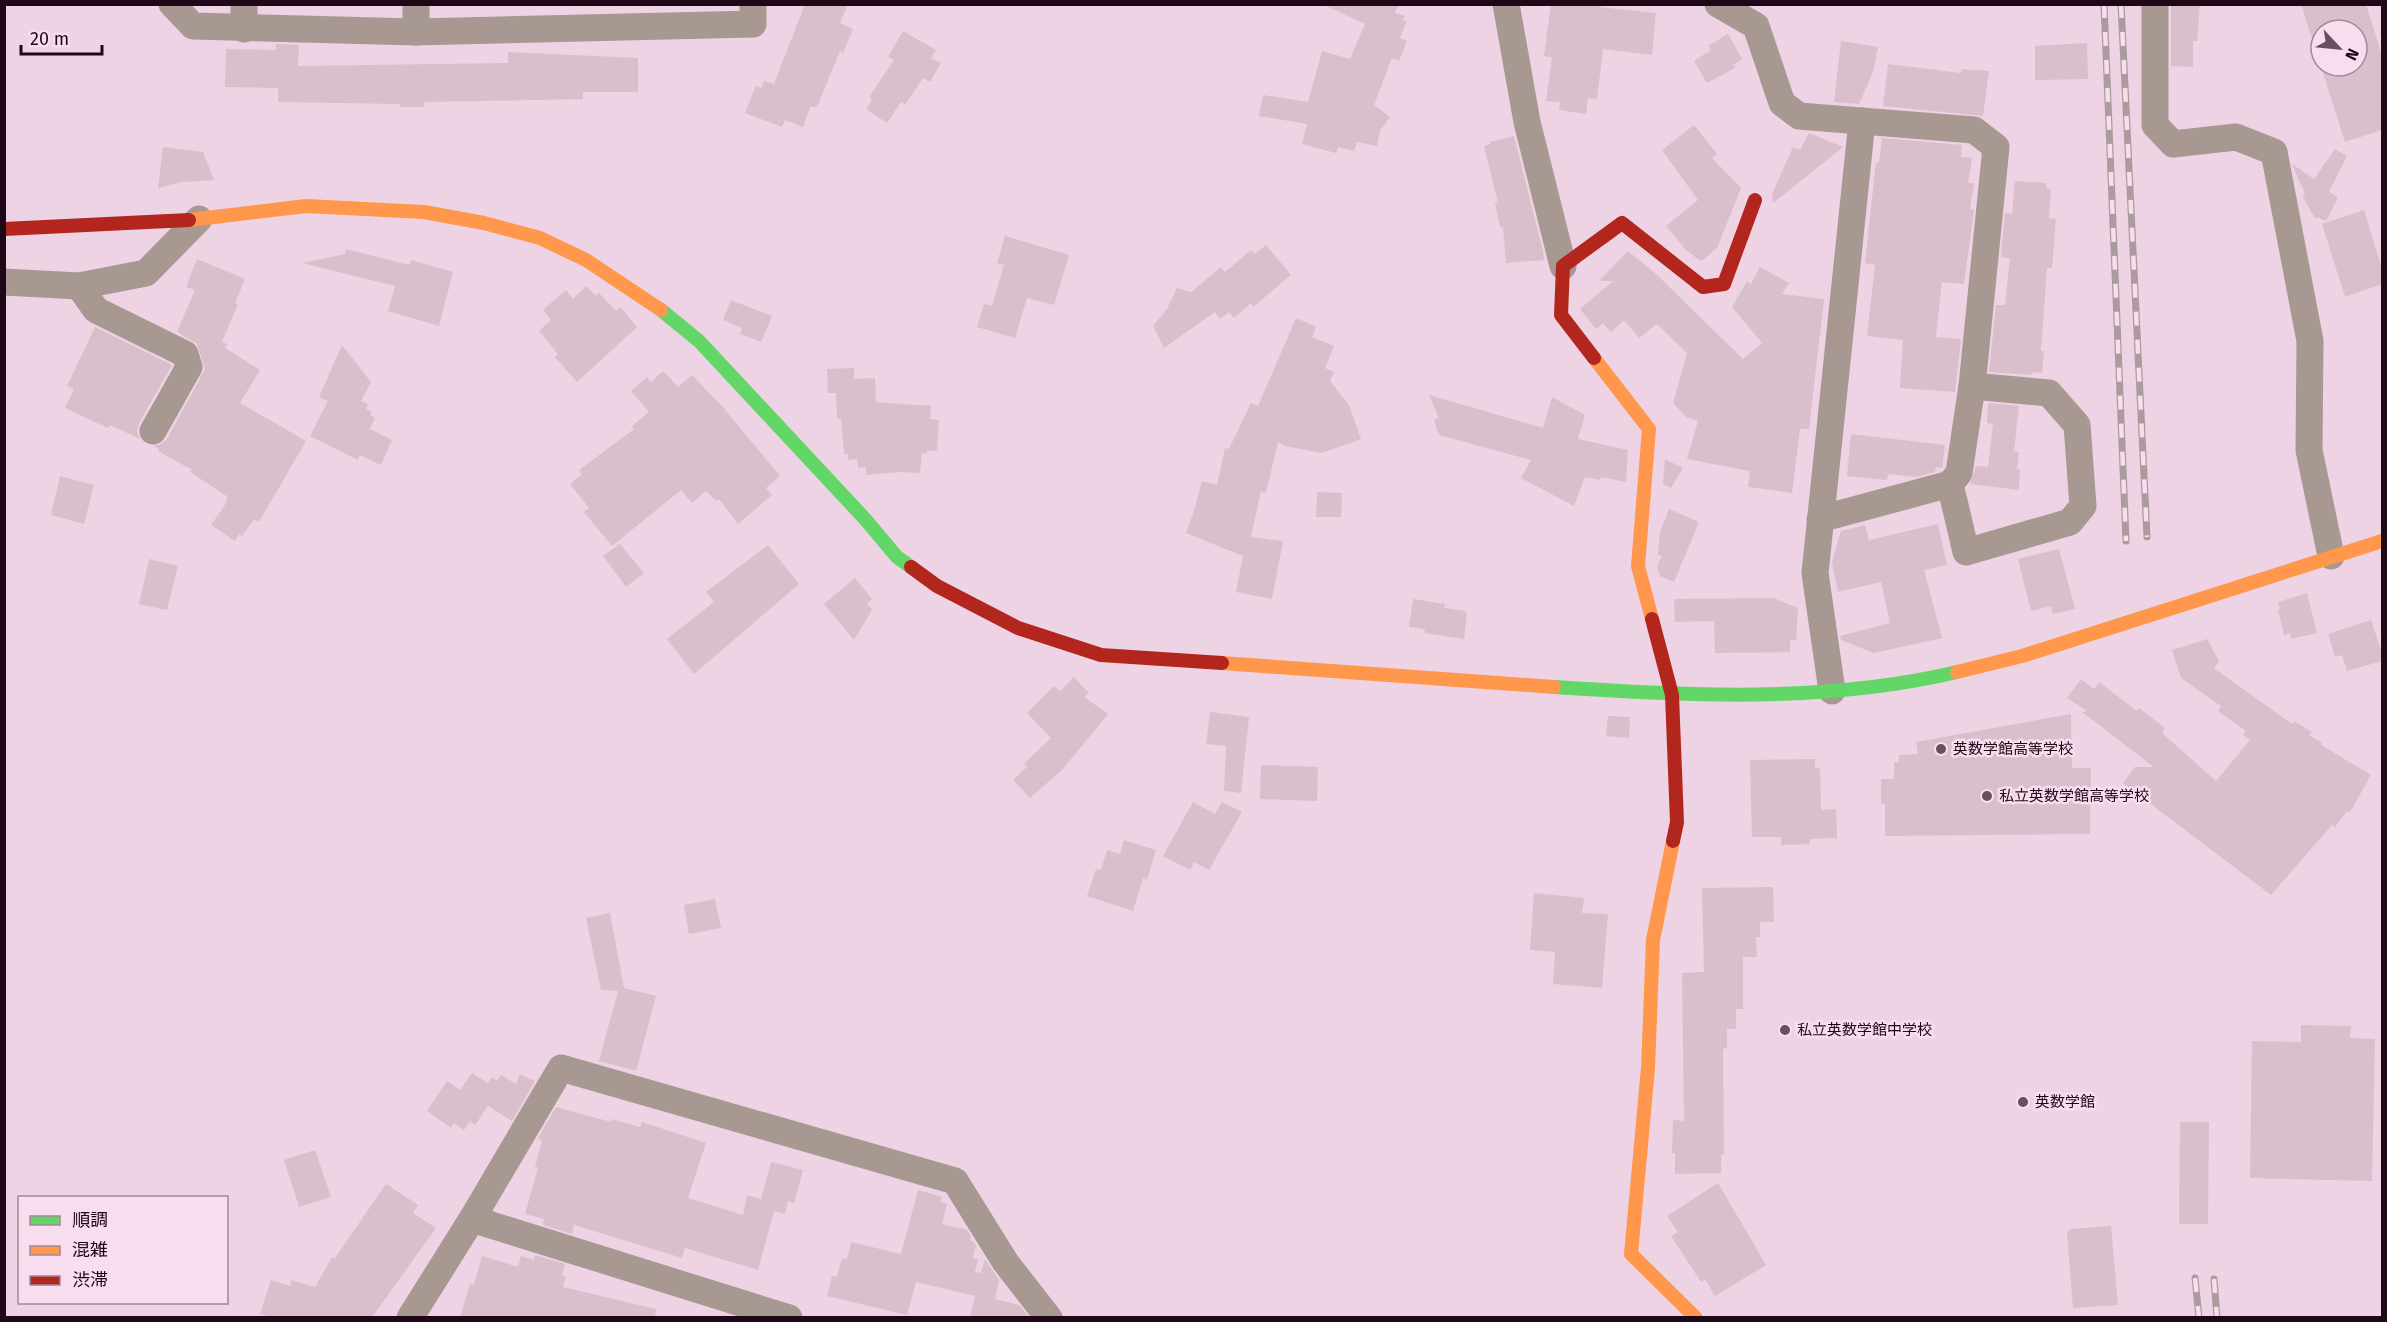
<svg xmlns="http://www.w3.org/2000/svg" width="2387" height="1322" font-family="'Fira Sans','Noto Sans JP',sans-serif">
  <rect width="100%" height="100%" fill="#eed3e5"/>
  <!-- building -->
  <g fill="#d9becb" fill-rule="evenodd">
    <path d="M805,4H848L840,23L853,29L843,53L840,51L817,107H810L803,127L785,120L782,127L745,113L756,86L761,88L764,81L774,84Z"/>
    <path d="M1322,4H1399L1395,13L1405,16L1403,20L1407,21L1400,38L1407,41L1399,61L1392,58L1374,105L1390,117L1380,131L1377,146L1357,142L1354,151L1338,147L1336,153L1302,144L1307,124L1259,116L1263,95L1308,102L1322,51L1350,59L1365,24Z"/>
    <path d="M1551,4H1600L1599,7L1656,13L1652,55L1603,49L1597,99L1588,98L1586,114L1559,110L1560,102L1546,101L1552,57L1544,56Z"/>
    <path d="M2171,4H2200L2197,41H2193V67L2171,66Z"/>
    <path d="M2301,4H2366L2382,56V130L2345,142ZM2321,30H2357V66H2321Z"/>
    <path d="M903,31L936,50L931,58L941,63L930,82L923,78L905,105L901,102L887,123L866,109L872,100L869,97L894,60L888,57Z"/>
    <path d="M1728,34L1742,59L1733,65L1735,68L1707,83L1694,61L1711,50L1708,46Z"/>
    <path d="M1841,41L1878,47L1873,72L1859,104L1834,102Z"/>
    <path d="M2087,43L2088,79L2035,80V46Z"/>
    <path d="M276,44L299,45L298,66L508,63V52L638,58V92H583V99L424,102V107H400V104L278,102V88L225,87L226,49L276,50Z"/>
    <path d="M1888,64L1961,73L1962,69L1989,71L1983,116L1883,106Z"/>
    <path d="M1694,125L1717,154L1712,158L1741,188L1717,248L1703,260H1699L1686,250L1666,226L1698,200L1662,150Z"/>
    <path d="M1809,133L1843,147L1773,203L1772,194L1793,147L1800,150Z"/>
    <path d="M1514,136L1543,251L1544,260L1506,263L1503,227H1500L1495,203H1498L1484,146L1491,144L1490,142Z"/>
    <path d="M1882,138L1962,145L1961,157L1972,158L1968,183H1974L1970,209L1974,210L1964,284L1942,282L1936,337L1961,339L1955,392L1900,388L1903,340L1867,336L1875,265L1865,263L1876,162L1879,163Z"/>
    <path d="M163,147L203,152L214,180L182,182L158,188Z"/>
    <path d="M2335,149L2347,156L2329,192L2338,197L2326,221L2317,217L2316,219L2313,215L2303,197L2305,194L2292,164L2314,179Z"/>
    <path d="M2015,181L2046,183V188L2051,189L2049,218L2056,219L2052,268H2047L2041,351H2044L2042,373L2032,372V375L1989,372L1996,305H2005L2010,259L2001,257L2005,213L2012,214Z"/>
    <path d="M2364,210L2382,269V284L2345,297L2322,224Z"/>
    <path d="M1005,236L1069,255L1054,305L1027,298L1015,338L977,327L984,304L992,306L1004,265L997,263Z"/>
    <path d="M1266,245L1291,275L1253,307L1251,303L1234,318L1229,312L1220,319L1215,312L1164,348L1153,326L1167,309L1177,288L1191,292L1221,267L1225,272L1251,250L1255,254Z"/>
    <path d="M346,249L409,265L411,260L453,272L439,326L388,311L395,286L302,263L345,254Z"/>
    <path d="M1628,251L1656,274L1743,359L1762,343L1732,307L1747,281L1751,284L1760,267L1789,283L1782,294L1824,299L1809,429H1800L1792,493L1748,487L1750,471L1687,459L1698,421L1686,417L1673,403L1687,353L1657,324L1639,338L1624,320L1611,332L1603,323L1596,329L1580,309L1613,281H1599Z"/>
    <path d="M197,259L245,279L235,303L238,304L222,342L227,344L225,348L260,370L240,403L306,441L259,522L254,519L242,536L239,534L235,541L211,525L227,502L225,501L228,497L190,472L192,470L158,451L159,449L154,446L161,444L167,439L205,369L197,344L177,332L195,290L186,287Z"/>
    <path d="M586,286L596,296L599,293L616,311L620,307L637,327L577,382L555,357L558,354L539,331L551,320L543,310L566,290L573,299Z"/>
    <path d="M731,300L772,316L761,342L740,334L742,328L723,320Z"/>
    <path d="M1296,318L1316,327L1312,337L1334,346L1325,368L1334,372L1330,381L1349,405L1361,439L1322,453L1285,446L1278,442L1266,493L1261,491L1251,537L1283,541L1272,599L1236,592L1243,556L1186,533L1194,511L1202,481L1217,485L1225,448L1229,449L1251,403L1258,406Z"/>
    <path d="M95,327L172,365L139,423L137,432L140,439L110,425L108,428L65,408L74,389L67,386Z"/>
    <path d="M342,345L371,382L361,401L368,404L366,409L372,412L370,415L375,418L370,429L392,440L381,465L360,455L358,460L310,436L328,401L319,397Z"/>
    <path d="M854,368V379L875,378L876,402L931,406L930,419L939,420L937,451L927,450V454L922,453L920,473L901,472L866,475V467L858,468L857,459L848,460V454H844L841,419H837L836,393H828L827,369Z"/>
    <path d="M663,371L678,387L692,375L722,406L780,476L766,488L772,495L738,524L719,499L716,501L706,491L692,503L681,490L612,546L584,512L589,508L570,484L582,474L579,470L634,429L632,426L649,412L631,391L647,377L651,382Z"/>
    <path d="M1429,395L1543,428L1552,397L1585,415L1578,439L1628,450L1626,482L1601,477L1600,480L1585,477L1574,506L1521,478L1531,460L1439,435L1434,420L1439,418Z"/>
    <path d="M1988,403L2019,406L2014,451L2019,452L2017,469H2020L2019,490L1970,484L1976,466L1988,467L1993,424L1987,423Z"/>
    <path d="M1851,434L1945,445L1942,468L1936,467L1935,472L1915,477L1888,474L1887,480L1847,476Z"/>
    <path d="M1665,459L1683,468L1671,488L1663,484Z"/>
    <path d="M60,476L94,485L84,524L51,515Z"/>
    <path d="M1317,492L1342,493L1341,517H1316Z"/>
    <path d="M1669,509L1699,522L1674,582L1660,576L1657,566L1662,556L1658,555L1660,532Z"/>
    <path d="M1938,524L1947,565L1924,570L1942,638L1874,653L1841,640L1840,636L1890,623L1881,582L1838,592L1832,562L1841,531L1865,525L1869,540Z"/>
    <path d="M620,544L644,573L626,587L603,556Z"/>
    <path d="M768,545L799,584L694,674L667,639L714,602L706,592Z"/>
    <path d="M2059,549L2075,609L2053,614L2051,606L2031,611L2018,559Z"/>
    <path d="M149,559L178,566L167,610L139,604Z"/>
    <path d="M855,578L872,599L867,603L872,610L854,640L824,604Z"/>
    <path d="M2307,593L2317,633L2291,639L2290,633L2284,635L2278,610L2280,609L2278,602Z"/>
    <path d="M1774,598L1798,608L1796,640H1790V652L1715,653L1714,621L1675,622L1674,599Z"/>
    <path d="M1413,599L1445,604L1444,608L1465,611L1467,614L1464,639L1424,633L1425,629L1409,627Z"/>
    <path d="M2371,620L2382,653V661L2347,671L2342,655L2335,657L2328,634Z"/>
    <path d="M2207,639L2219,661L2214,668L2292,724L2294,721L2312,732L2309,735L2322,743L2321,745L2371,775L2350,812L2347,811L2335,827L2332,825L2271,895L2123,783L2135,767H2154L2082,712L2087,711L2067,698L2081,679L2094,689L2099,682L2137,711L2139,708L2165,728L2162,733L2216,781L2250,740L2243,735L2246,731L2218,711L2221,706L2181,678L2172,650Z"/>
    <path d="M1074,677L1089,693L1084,697L1108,714L1062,770L1030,798L1013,780L1027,767L1024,764L1051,738L1027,713L1054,686L1060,691Z"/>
    <path d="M1210,712L1249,717L1241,793L1224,791L1226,746L1206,744Z"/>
    <path d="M2071,714L2072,768H2091L2090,834L1885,836V804H1881V779H1894V762H1899V755L1918,754L1916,742Z"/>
    <path d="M1608,716L1630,717L1629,738L1606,736Z"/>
    <path d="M1815,759V768H1820L1821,810L1836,809L1837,838L1810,839V844L1781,845V837H1752L1750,760Z"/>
    <path d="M1261,765L1318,767L1317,801L1260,799Z"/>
    <path d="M1193,802L1215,814L1222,802L1242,812L1209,870L1194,862L1190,870L1163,856Z"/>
    <path d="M1124,840L1156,850L1147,880L1143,878L1133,911L1087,896L1096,869L1101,870L1107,850L1120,854Z"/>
    <path d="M1773,887L1774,922H1760V937H1756L1757,957H1743V1009H1736V1029H1727V1048L1723,1049L1724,1154L1721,1155V1173L1675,1174V1153H1672L1673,1120L1684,1121L1682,973L1704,972L1702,888Z"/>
    <path d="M1534,893L1584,898L1582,913L1608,914L1602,988L1553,984L1555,952L1530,950Z"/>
    <path d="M715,899L721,928L689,934L684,905Z"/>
    <path d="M610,913L624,988L656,996L636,1071L599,1061L618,991L601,990L586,918Z"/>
    <path d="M2301,1025L2351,1026L2350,1038L2375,1039L2372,1181L2250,1178L2252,1041L2301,1042Z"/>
    <path d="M472,1073L488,1083L492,1077L497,1081L501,1075L516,1084L520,1074L535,1081L512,1121L488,1106L475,1125L470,1121L464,1130L454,1123L451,1128L427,1111L447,1081L460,1090Z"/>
    <path d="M556,1107L611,1122L612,1119L640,1127L642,1122L706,1143L688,1198L743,1215L747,1195L761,1199L771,1162L803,1170L794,1203L788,1201L785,1214L774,1211L758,1270L685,1248L682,1258L574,1225L572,1234L543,1225L544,1219L525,1214L538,1168L535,1167L542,1141L538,1138Z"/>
    <path d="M2180,1122H2209L2208,1224H2179Z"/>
    <path d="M315,1150L331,1197L299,1207L284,1160Z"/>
    <path d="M1718,1183L1766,1265L1715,1296L1705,1279L1701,1282L1671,1236L1678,1232L1667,1216Z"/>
    <path d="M386,1184L418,1205L413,1213L436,1228L372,1317H272L260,1314L271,1280L290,1286L291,1280L315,1287L332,1257L335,1258Z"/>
    <path d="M918,1190L942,1197L940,1202L947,1204L942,1224L967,1230L971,1236L970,1239L976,1245L973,1258L978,1259L975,1272L981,1273L985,1259L999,1280L995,1299L1019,1305L1029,1317H970L975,1296L916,1282L907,1315L827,1296L832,1276L837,1277L842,1258L847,1259L851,1242L901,1254Z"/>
    <path d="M2111,1226L2118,1305L2073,1308L2067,1232L2071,1229Z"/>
    <path d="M535,1255L565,1264L562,1276L566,1277L563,1287L656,1309L655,1317H460L470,1284L474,1285L482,1256L518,1267L521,1256L534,1260Z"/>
  </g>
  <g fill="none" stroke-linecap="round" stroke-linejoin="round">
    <!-- street -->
    <g stroke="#a79891" stroke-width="27">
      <path d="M172,4L193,26L416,32L753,24V4"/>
      <path d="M244,4V29"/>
      <path d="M1506,4L1527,122L1563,266"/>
      <path d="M1718,4L1756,26L1782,103L1799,116L1974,130L1996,147L1972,386L1959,473L1950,484L1820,519"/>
      <path d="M2155,4V125L2173,144L2236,137L2274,152L2310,341L2309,450L2331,556"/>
      <path d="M416,32V4"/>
      <path d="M4,282L79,286L146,273L199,219"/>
      <path d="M79,286L96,310L185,354L189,367L153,431"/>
      <path d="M1950,484L1966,552L2070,522L2083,506L2077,425L2049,393L1972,386"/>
      <path d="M1832,691L1815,573L1862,121"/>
      <path d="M472,1219L789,1318"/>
      <path d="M410,1318L472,1219L561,1068L955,1181L1006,1263L1049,1318"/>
    </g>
    <!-- fast -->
    <g stroke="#63d668" stroke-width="14">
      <path d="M661,310L699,341L865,519L897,557L911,567"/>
      <path d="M1554,687C1688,696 1826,703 1957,672"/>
    </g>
    <!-- slow -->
    <g stroke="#ff974d" stroke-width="14">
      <path d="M189,220L306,206L424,212L484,223L540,238L586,260L661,310"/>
      <path d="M1594,358L1649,429L1638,566L1652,619"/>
      <path d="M1222,663L1554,687"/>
      <path d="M1957,672L2022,656L2382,541"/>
      <path d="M1673,841L1653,940L1648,1068L1631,1254L1696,1318"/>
    </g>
    <!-- jam -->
    <g stroke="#b3261e" stroke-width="14">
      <path d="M4,229L189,220"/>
      <path d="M1594,358L1561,315L1563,266L1622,223L1703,287L1724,284L1755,200"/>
      <path d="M911,567L937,586L1018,628L1101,655L1222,663"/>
      <path d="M1652,619L1672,695L1677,822L1673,841"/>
    </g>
    <!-- rail casing -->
    <g stroke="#ab9b9e" stroke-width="7">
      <g id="rail">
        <path d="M2104,4L2126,541"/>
        <path d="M2121,4L2147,537"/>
        <path d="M2195,1278L2199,1318"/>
        <path d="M2214,1279L2217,1318"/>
      </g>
    </g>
    <!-- rail -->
    <use href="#rail" stroke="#f7ddee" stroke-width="4.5" stroke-dasharray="14" stroke-linecap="butt"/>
  </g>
  <!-- markers -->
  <g fill="#674f60" stroke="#f7ddee" stroke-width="2">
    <circle cx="1941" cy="749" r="6"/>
    <circle cx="1987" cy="796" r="6"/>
    <circle cx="1785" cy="1030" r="6"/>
    <circle cx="2023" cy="1102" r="6"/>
  </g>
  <g text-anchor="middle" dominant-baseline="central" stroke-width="5" stroke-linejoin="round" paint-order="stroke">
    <!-- poi labels -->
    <g font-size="15" fill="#1e0818" stroke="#f7ddee" text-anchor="start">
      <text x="1953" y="749">英数学館高等学校</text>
      <text x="1999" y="796">私立英数学館高等学校</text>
      <text x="1797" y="1030">私立英数学館中学校</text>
      <text x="2035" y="1102">英数学館</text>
    </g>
  </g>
  <!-- border -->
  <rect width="2387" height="1322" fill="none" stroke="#1e0818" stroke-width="12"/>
  <!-- legend -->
  <rect x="18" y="1196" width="210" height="108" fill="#f7ddee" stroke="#a08898" stroke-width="1.5"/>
  <rect x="30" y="1216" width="30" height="9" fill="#63d668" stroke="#a08898" stroke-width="1.5"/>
  <text x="72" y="1226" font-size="18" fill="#1e0818">順調</text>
  <rect x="30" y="1246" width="30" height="9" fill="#ff974d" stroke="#a08898" stroke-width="1.5"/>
  <text x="72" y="1256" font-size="18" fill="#1e0818">混雑</text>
  <rect x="30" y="1276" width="30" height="9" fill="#b3261e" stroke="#a08898" stroke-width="1.5"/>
  <text x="72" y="1286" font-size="18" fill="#1e0818">渋滞</text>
  <!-- north arrow -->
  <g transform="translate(2339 48) rotate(116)"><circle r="28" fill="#f7ddee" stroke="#a08898" stroke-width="1.5"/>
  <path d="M0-4.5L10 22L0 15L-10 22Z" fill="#674f60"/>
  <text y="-9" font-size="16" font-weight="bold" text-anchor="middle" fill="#1e0818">N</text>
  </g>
  <!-- scale -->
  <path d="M21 45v9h81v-9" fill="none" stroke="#1e0818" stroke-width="3"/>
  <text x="30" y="45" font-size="18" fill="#1e0818" stroke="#f7ddee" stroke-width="4.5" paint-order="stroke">20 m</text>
</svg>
